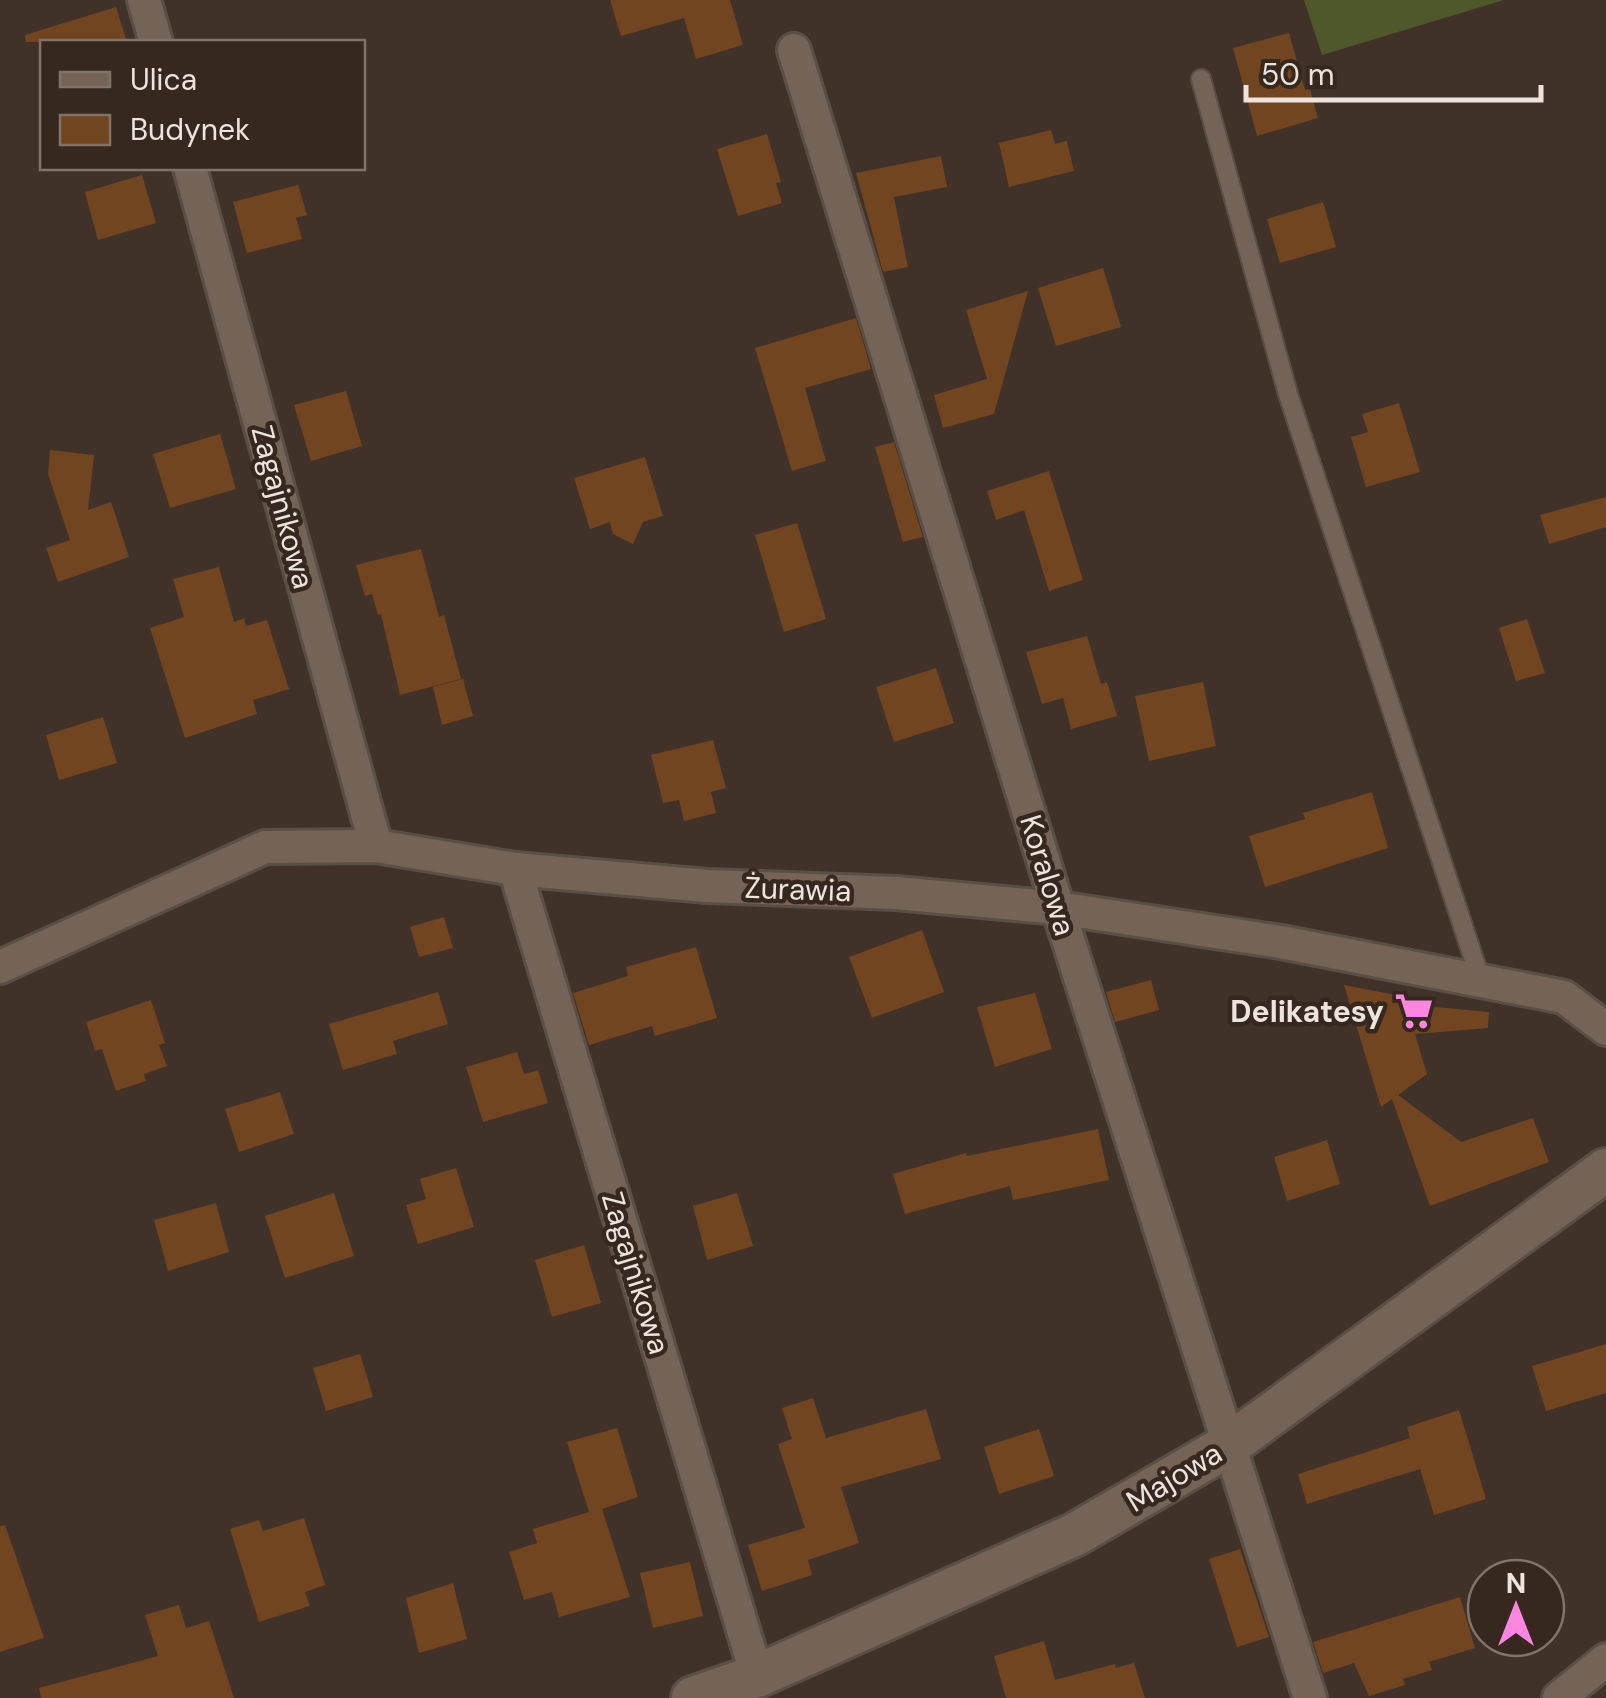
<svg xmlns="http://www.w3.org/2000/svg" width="1606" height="1698" font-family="'DM Sans',sans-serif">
  <rect width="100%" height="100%" fill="#403228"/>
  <!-- green -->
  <path fill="#4e582a" d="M1304,0H1504L1322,55Z"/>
  <!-- building -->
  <g fill="#71451f">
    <path d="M610,0H730L743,45L696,59L684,18L621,36Z"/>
    <path d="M116,7L127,42H26L25,35Z"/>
    <path d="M1289,33L1305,90L1310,89L1318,118L1257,136L1233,48Z"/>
    <path d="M1051,130L1055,144L1067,141L1074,171L1009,187L999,143Z"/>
    <path d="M767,134L781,182L776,183L782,203L738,216L717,149Z"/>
    <path d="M941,156L947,187L894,197L908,267L883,272L856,173Z"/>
    <path d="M142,175L156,223L98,240L85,192Z"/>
    <path d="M298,185L307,215L296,218L302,239L247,253L233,202Z"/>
    <path d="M1323,202L1336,247L1280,263L1267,219Z"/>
    <path d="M1103,268L1121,327L1056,346L1038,288Z"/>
    <path d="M1028,291L994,414L943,428L934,395L987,379L966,310Z"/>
    <path d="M856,318L871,369L805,388L826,461L792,471L755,348Z"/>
    <path d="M346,391L362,446L311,461L294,405Z"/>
    <path d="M1399,403L1420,472L1366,487L1351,437L1368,432L1362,414Z"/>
    <path d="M220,434L236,489L170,508L153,454Z"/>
    <path d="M894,442L923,537L903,542L875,447Z"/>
    <path d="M50,450L94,455L88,510L111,502L129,557L58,582L46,548L70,540L48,474Z"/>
    <path d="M645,457L663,516L643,522L633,544L613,534L610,522L590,529L574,478Z"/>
    <path d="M1049,471L1083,580L1049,591L1024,510L996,520L987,491Z"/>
    <path d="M1606,497V527L1549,544L1540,515Z"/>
    <path d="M797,523L826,619L784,632L755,535Z"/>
    <path d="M421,549L439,617L444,615L461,679L400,695L381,614L378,615L372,594L365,596L356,565Z"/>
    <path d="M219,567L234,622L244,618L246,626L267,620L289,689L253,700L257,714L185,738L150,628L184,617L173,579Z"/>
    <path d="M1527,619L1545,673L1516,681L1499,628Z"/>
    <path d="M1087,636L1101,684L1107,682L1117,716L1071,729L1063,698L1042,704L1026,652Z"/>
    <path d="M936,668L954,723L894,742L876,687Z"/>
    <path d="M463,679L473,716L442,725L433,687Z"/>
    <path d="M1203,682L1216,746L1149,761L1135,696Z"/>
    <path d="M103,717L117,763L59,780L46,735Z"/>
    <path d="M713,740L726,788L711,792L716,813L684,821L679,800L663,803L651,755Z"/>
    <path d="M1372,792L1388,848L1265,887L1249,836L1305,819L1303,813Z"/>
    <path d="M444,917L453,948L419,957L410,927Z"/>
    <path d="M922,930L944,992L872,1018L849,957Z"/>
    <path d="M696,947L717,1018L655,1036L652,1026L589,1045L573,993L628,976L626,967Z"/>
    <path d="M1151,980L1159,1010L1115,1022L1106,992Z"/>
    <path d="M1344,985L1401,996L1402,1004L1489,1012L1488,1028L1415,1034L1427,1074L1398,1095L1461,1142L1533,1118L1549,1162L1430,1206L1392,1099L1381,1107Z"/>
    <path d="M438,992L448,1024L393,1041L397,1054L343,1070L329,1024Z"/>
    <path d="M1035,993L1052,1049L995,1067L977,1007Z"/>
    <path d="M151,1000L165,1043L159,1045L167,1066L144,1074L146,1081L116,1091L102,1049L95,1051L86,1022Z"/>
    <path d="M517,1052L524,1074L538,1070L548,1103L483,1122L466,1067Z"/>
    <path d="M280,1092L294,1134L239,1152L225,1109Z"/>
    <path d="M1098,1129L1109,1180L1013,1200L1010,1186L905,1214L893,1174L966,1153L967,1156Z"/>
    <path d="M1327,1140L1340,1184L1287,1201L1274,1157Z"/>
    <path d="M456,1168L474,1227L418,1244L406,1205L426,1199L420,1179Z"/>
    <path d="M334,1193L354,1256L285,1278L265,1216Z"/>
    <path d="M737,1193L753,1246L707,1260L693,1206Z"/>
    <path d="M216,1203L229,1252L168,1271L154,1220Z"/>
    <path d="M584,1245L601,1303L552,1317L535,1260Z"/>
    <path d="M1606,1344V1393L1546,1411L1532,1366Z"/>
    <path d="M360,1354L373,1397L326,1411L313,1368Z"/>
    <path d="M813,1398L826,1438L926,1409L941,1459L841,1487L859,1543L808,1560L812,1575L762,1591L748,1545L805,1528L778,1444L792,1439L782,1408Z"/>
    <path d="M1459,1410L1486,1499L1434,1515L1420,1469L1307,1504L1298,1474L1410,1438L1407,1427Z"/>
    <path d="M617,1428L638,1497L602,1509L630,1597L559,1617L552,1592L524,1600L509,1552L537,1543L533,1529L589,1512L567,1442Z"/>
    <path d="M1039,1429L1054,1476L999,1494L984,1447Z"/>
    <path d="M304,1518L325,1585L305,1592L310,1606L259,1622L230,1529L259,1520L263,1531Z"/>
    <path d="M5,1525L44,1638L0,1652V1526Z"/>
    <path d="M1240,1549L1269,1637L1237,1647L1209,1559Z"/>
    <path d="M690,1562L703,1616L653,1628L640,1573Z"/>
    <path d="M453,1583L467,1639L419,1653L406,1598Z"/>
    <path d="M1460,1597L1475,1648L1429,1662L1432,1670L1403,1679L1405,1685L1369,1696L1354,1663L1323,1673L1313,1642Z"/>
    <path d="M179,1605L186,1628L209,1621L234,1698H41L39,1688L158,1656L145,1615Z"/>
    <path d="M1044,1641L1055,1680L1115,1664L1116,1668L1134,1663L1145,1698H1006L994,1656Z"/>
  </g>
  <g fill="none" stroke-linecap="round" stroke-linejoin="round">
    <!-- service casing -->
    <g stroke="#5a4f45" stroke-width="22">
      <path id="service" d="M1201,79L1288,394L1481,981"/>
    </g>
    <!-- minor casing -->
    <g stroke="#5a4f45" stroke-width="38">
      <g id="minor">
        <path d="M144,0L156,42"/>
        <path d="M794,50L1058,908L1310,1698"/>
        <path d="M190,168L376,846"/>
        <path d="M515,869L757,1676"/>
        <path d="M0,967L265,847L376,846L515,869L707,886L896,893L1058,908L1281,942L1564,997L1606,1029"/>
        <path d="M1559,1698L1606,1660"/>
      </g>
    </g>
    <!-- tertiary casing -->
    <g stroke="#5a4f45" stroke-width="48">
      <path id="tertiary" d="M693,1698L757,1676L1074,1535L1229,1445L1606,1170"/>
    </g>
    <!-- service -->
    <use href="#service" stroke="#746458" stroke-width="18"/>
    <!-- minor -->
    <use href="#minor" stroke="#746458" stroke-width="32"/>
    <!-- tertiary -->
    <use href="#tertiary" stroke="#746458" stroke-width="42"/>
  </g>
  <!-- icons -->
  <defs>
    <g id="supermarket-bare" transform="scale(3)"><path d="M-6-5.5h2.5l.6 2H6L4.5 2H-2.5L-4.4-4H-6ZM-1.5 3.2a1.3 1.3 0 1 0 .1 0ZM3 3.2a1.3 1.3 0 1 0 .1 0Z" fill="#fd86e1" stroke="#36281e" stroke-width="2.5" paint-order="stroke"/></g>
  </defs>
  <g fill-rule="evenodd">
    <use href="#supermarket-bare" x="1414" y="1011"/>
  </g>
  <g text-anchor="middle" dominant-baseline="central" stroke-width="9" stroke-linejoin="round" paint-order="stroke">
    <!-- street labels -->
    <g font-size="30" fill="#ede4dd" stroke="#36281e">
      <text transform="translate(283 507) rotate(75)">Zagajnikowa</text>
      <text transform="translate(1048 875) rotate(73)">Koralowa</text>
      <text transform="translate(798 889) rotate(2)">Żurawia</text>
      <text transform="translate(636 1273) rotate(73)">Zagajnikowa</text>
      <text transform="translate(1174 1477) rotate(-31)">Majowa</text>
    </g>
    <!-- poi labels -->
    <g font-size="30" font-weight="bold" fill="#ede4dd" stroke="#36281e" text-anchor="end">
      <text x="1384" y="1011">Delikatesy</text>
    </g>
  </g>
  <!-- legend -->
  <rect x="40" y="40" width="325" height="130" fill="#36281e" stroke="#7f736a" stroke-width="2.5"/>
  <rect x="60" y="72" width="50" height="15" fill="#746458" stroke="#7f736a" stroke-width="2.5"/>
  <text x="130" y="90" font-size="30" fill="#ede4dd">Ulica</text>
  <rect x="60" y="115" width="50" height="30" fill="#71451f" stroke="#7f736a" stroke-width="2.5"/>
  <text x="130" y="140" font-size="30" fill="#ede4dd">Budynek</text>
  <!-- north arrow -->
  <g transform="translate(1516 1608)"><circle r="48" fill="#36281e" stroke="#7f736a" stroke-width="2.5"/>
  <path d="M0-8L18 38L0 25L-18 38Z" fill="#fd86e1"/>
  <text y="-15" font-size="28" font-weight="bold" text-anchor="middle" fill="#ede4dd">N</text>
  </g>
  <!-- scale -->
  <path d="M1246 85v15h295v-15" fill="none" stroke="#ede4dd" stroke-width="5"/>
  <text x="1261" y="85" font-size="30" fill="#ede4dd" stroke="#36281e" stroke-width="8" paint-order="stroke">50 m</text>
</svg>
